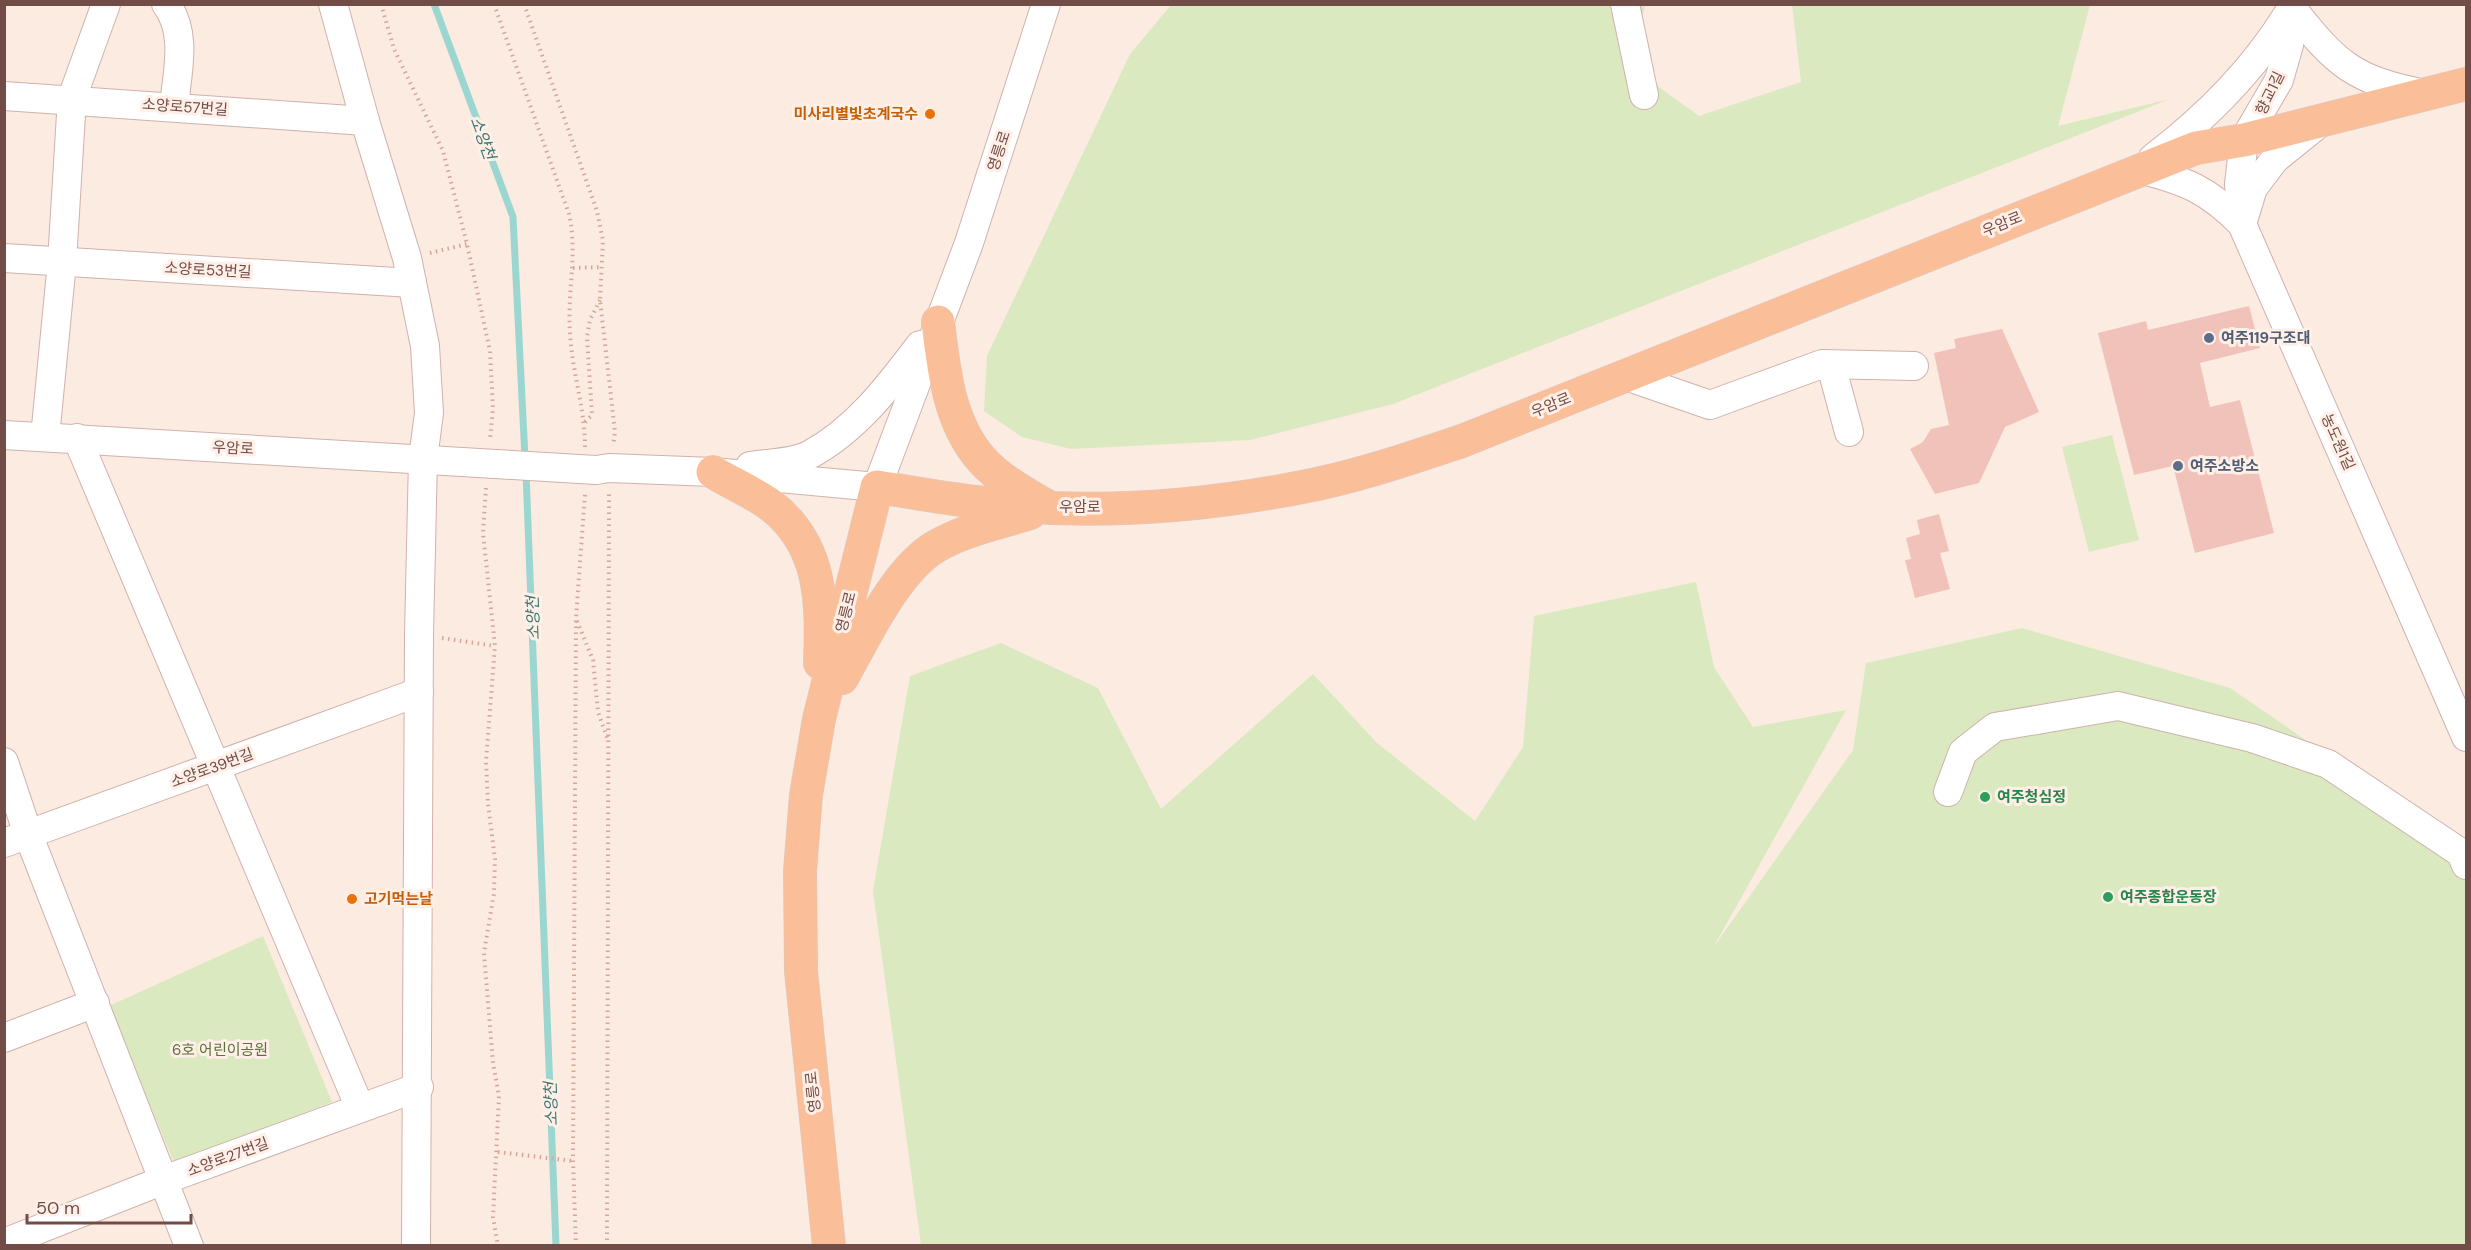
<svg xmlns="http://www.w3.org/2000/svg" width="2471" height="1250" font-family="'DM Sans','Noto Sans KR',sans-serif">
  <rect width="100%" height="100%" fill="#fcebe1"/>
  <!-- green -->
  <g fill="#dae9c0">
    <path d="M1171,5H1645L1631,67L1699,116L1801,82L1792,5H2090L2058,126L2170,99L1393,404L1250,440L1071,449L1022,437L984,411L987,356L1130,54Z"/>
    <path d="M2112,435L2139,540L2089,552L2062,447Z"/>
    <path d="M1696,582L1714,667L1753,727L1846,710L1713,948L1853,750L1866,663L2022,628L2230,688L2383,793L2466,838V1245H921L873,891L910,676L1001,643L1098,688L1161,809L1313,674L1377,743L1475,821L1523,747L1534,616Z"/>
    <path d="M263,936L332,1102L175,1165L109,1006Z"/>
  </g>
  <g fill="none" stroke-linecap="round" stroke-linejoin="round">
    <!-- stream -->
    <g stroke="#9cd6d1" stroke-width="7">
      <path d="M434,4L513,217L525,458"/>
      <path d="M526,473L556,1246"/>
    </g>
  </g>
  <!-- building -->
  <g fill="#f1c2b9">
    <path d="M2249,306L2260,348L2200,363L2210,407L2240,400L2274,533L2195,553L2173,466L2134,475L2098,333L2146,321L2148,330Z"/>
    <path d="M2002,329L2039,412L2005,427L1979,483L1935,494L1910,449L1923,442L1931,429L1949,425L1934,353L1956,348L1954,339Z"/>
    <path d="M1939,514L1949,551L1940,553L1950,589L1915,598L1905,560L1911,559L1906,538L1920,534L1917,520Z"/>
  </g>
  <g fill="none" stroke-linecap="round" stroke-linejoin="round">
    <!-- minor casing -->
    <g stroke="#cfb2ab" stroke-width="30">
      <g id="minor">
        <path d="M166,4C188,33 177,73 174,106"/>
        <path d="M333,4L365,121L407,258L425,346L429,413L423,459L419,634L416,1246"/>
        <path d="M1625,4L1644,95"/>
        <path d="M2291,4L2289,45L2279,80L2244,140L2239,184L2242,224L2466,737"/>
        <path d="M2292,8C2336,64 2353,80 2425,94"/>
        <path d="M4,96L365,121"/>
        <path d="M2153,158C2207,117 2252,72 2288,14"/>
        <path d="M2139,169C2186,181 2207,189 2242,224L2253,188L2275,159L2322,121"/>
        <path d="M4,258L412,283"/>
        <path d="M1831,365L1849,432"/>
        <path d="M1626,376L1710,405L1822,364L1914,366"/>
        <path d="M4,435L462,462"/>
        <path d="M45,437L62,262L72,98L106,4"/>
        <path d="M77,438L360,1108"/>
        <path d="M750,466C768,463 794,463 809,455C856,430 889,386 920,345"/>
        <path d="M596,470L609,468L713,472L877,487L969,243L1046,4"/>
        <path d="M4,762L28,834L189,1246"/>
        <path d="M1948,792L1963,752L1995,727L2118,706L2252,738L2328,764L2461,853L2466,865"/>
        <path d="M4,843L419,692"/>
        <path d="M4,1038L95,1003"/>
        <path d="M4,1243L164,1180L419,1087"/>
      </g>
    </g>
    <!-- major casing -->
    <g stroke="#d8cdcc" stroke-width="34">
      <g id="major">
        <path d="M938,322C944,369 948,422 982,460C999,479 1023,492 1045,505"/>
        <path d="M713,472C731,483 752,492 769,504C823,544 822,603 820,663"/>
        <path d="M842,678C864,639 896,570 935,547C963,530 999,523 1030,513"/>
        <path d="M829,1246L801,971L800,871L806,795L819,719L877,487C910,492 943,498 976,502C1081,515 1193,508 1297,488C1353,478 1408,459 1462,441L2196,148L2244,140L2466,84"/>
      </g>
    </g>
    <!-- path -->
    <g stroke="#d5a59c" stroke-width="4" stroke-dasharray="1.5 4.5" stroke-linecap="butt">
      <path d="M381,4L394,49L443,151L467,244L490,351L493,409L490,439"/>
      <path d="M494,4L569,214C578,254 567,292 570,333C572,372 585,408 585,447"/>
      <path d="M524,4L597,211L603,241L600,300L615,432L613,446"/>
      <path d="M430,253L467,244"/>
      <path d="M573,268L603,267"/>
      <path d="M585,422L592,415L587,337L590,320L600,300"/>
      <path d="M486,488L483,533L495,646L486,761L488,804L495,859L494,893L484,953L493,1063L499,1096L493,1217L498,1246"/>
      <path d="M577,621L593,660L598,712L608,740"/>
      <path d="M442,638L495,646"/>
      <path d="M498,1152L573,1161"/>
      <path d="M576,1246L573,1161L576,618L585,494"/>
      <path d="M607,1246L609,492"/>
    </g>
    <!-- minor -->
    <use href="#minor" stroke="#fff" stroke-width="28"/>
    <!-- major -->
    <use href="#major" stroke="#fabf99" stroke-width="33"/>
    <!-- minor-bridge casing -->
    <g stroke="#cfb2ab" stroke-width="30" stroke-linecap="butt">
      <path id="minor-bridge" d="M462,462L596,470"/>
    </g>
    <!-- minor-bridge -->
    <use href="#minor-bridge" stroke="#fff" stroke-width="28"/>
  </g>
  <!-- markers -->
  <g fill="#e8710a" stroke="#ffefe7" stroke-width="2">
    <circle cx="930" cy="114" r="6"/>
    <circle cx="352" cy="899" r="6"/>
  </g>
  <g fill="#5c6f8a" stroke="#ffefe7" stroke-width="2">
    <circle cx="2209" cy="338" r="6"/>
    <circle cx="2178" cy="466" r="6"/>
  </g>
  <g fill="#2e9e5b" stroke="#ffefe7" stroke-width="2">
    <circle cx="1985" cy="797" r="6"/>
    <circle cx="2108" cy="897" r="6"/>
  </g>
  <g text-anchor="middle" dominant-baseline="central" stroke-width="6" stroke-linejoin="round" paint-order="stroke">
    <!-- street labels -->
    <g font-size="15" fill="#724d48" stroke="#ffefe7">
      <text transform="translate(2270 93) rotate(-64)">향교1길</text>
      <text transform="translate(185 107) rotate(4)">소양로57번길</text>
      <text transform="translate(999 151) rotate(-72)">영릉로</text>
      <text transform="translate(2002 224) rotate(-22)">우암로</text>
      <text transform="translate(208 270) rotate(3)">소양로53번길</text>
      <text transform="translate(1551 405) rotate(-22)">우암로</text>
      <text transform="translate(2338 442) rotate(66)">농도원1길</text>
      <text transform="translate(233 448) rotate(3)">우암로</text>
      <text x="1080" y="507">우암로</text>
      <text transform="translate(846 612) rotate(-76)">영릉로</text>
      <text transform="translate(212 768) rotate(-20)">소양로39번길</text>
      <text transform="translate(813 1092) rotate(-96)">영릉로</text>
      <text transform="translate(228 1157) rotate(-20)">소양로27번길</text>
    </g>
    <!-- food labels -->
    <g font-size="15" font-weight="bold" fill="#c56008" stroke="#ffefe7" text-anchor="end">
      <text x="918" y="114">미사리별빛초계국수</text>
      <text x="364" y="899" text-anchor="start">고기먹는날</text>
    </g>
    <!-- service labels -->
    <g font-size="15" font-weight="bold" fill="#4e5e75" stroke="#ffefe7" text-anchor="start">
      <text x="2221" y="338">여주119구조대</text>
      <text x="2190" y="466">여주소방소</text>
    </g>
    <!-- leisure labels -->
    <g font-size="15" font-weight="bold" fill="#27864d" stroke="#ffefe7" text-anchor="start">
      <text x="1997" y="797">여주청심정</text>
      <text x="2120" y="897">여주종합운동장</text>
    </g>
    <!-- park labels -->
    <g font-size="15" fill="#5a733e" stroke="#ffefe7">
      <text x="220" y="1050">6호 어린이공원</text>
    </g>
    <!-- water labels -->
    <g font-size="16" font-style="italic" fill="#3c7873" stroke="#ffefe7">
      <text transform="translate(483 138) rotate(70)">소양천</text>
      <text transform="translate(533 618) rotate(-92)">소양천</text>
      <text transform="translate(551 1104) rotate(-92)">소양천</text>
    </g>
  </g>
  <!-- border -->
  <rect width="2471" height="1250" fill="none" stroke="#724d48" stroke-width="12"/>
  <!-- scale -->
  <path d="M27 1214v9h164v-9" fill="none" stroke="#724d48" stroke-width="3"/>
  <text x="36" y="1214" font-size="18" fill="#724d48" stroke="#ffefe7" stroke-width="4.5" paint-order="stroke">50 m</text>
</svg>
